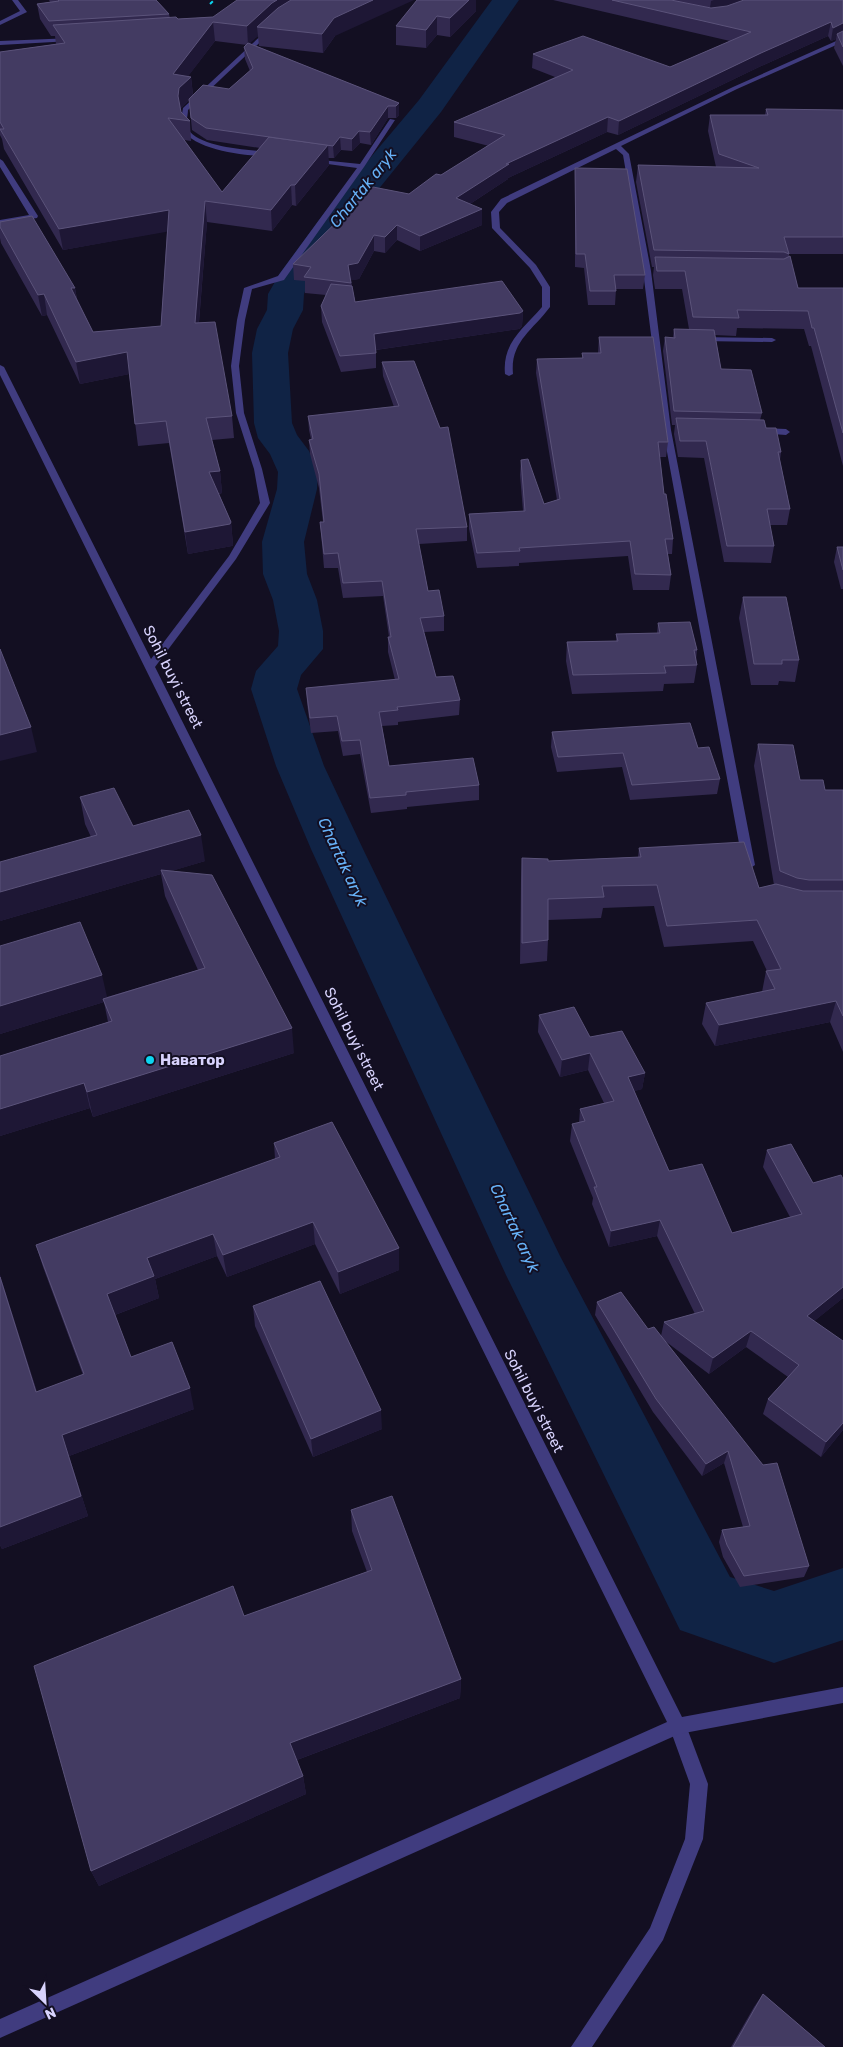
<svg xmlns="http://www.w3.org/2000/svg" width="843" height="2047" font-family="Rubik,sans-serif">
  <rect width="100%" height="100%" fill="#130f22"/>
  <g fill="none" stroke-linecap="round" stroke-linejoin="round">
    <!-- river -->
    <path fill="#102345" fill-rule="evenodd" d="M492,0H519L441,112L352,222L309,281L304,294L303,310L293,329L288,353L292,423L297,435L309,451L318,472L317,489L304,542L307,574L317,600L323,631V649L301,675L297,689L324,766L363,849L560,1256L730,1577L774,1591L843,1568V1640L774,1663L680,1630L506,1275L311,849L276,766L251,689L256,671L278,646L279,631L273,600L263,574L262,542L277,489L278,472L270,454L258,438L254,423L252,353L257,329L267,310L268,294L280,273L328,208L419,100Z"/>
    <!-- service -->
    <g fill="#403c7f" fill-rule="evenodd">
      <path d="M12,0H18L27,12L0,25V21L20,11Z"/>
      <path d="M73,38L71,41L0,45V41Z"/>
      <path d="M0,159L3,161L38,216L37,218L0,224V220L29,215L0,167Z"/>
      <path d="M698,337L772,338L776,340L772,342L701,341H698Z"/>
      <path d="M760,428L786,429L790,432L786,435L757,433L756,431Z"/>
      <path d="M678,1717L684,1720L708,1784L703,1839L663,1940L592,2047H571L650,1928L685,1839L690,1784L669,1726L672,1720Z"/>
    </g>
    <!-- minor -->
    <g fill="#403c7f" fill-rule="evenodd">
      <path d="M268,29L273,30L188,110C188,116 185,123 188,129C199,148 251,150 271,152L273,153V155C250,158 190,150 180,126L183,108Z"/>
      <path d="M843,38V42L737,89L621,146L629,154L651,271L671,430L755,865L749,869L743,865L663,430L643,271L623,155L616,149L507,203L499,212L500,228L536,265L550,287V307C532,331 510,342 513,374L509,376L505,374C502,343 523,329 542,307V287L530,268L492,228L491,212L501,199L733,87Z"/>
      <path d="M390,119L395,120L364,167L284,280L252,289L245,320L239,366L244,413L262,469L270,503L236,559L155,667L682,1717L843,1687V1703L679,1734L0,2038V2019L667,1722L0,375V365L4,367L151,659L229,556L260,503L254,469L236,413L231,366L237,320L244,288L278,276L357,168L313,162L310,160L311,159L360,164Z"/>
    </g>
    <!-- rail -->
    <path stroke="#0cd4ef" stroke-width="2" stroke-dasharray="4 3" stroke-linecap="butt" d="M210,4L214,0"/>
  </g>
  <!-- wall -->
  <g fill="#32294f" fill-rule="evenodd">
    <path d="M49,0H156L169,14L170,18L178,19L213,17L335,36L323,53L259,46L258,36L249,43L399,103V115L396,118H388L371,145L360,143L352,151L341,150L334,158H328L329,165L296,206L292,205L272,231L207,222L199,322L232,416L234,438L212,440L220,471L222,493L219,494L231,522L233,545L232,546L188,554L169,443L138,446L129,374L80,384L47,315L42,316L1,243L0,238V222L75,288L77,299L93,332L161,326L167,231L63,250L4,149L2,139L0,135V52L56,44L55,36H51L40,19L37,4L50,2ZM215,41L247,45L244,47L245,59L250,71L229,89L193,95L191,77L188,76ZM189,100L192,130L207,140L260,148L222,192L184,140L191,141L190,121L181,112L180,110L181,108Z"/>
    <path d="M417,0H476V11L450,37L437,35L426,48L396,45V26Z"/>
    <path d="M553,0H843V66L834,48L836,39L831,41L828,36L759,67L618,135L607,132L508,178V179L470,204L482,225L420,251L397,240L385,253L374,251L359,279L351,280L355,302L523,311L522,326L519,329L376,350V368L341,372L322,322L321,306L326,295L305,293V281L294,280L293,264L409,194L441,175L489,146L454,137V122L555,77L532,68L533,54L670,67L730,41Z"/>
    <path d="M766,109L843,110V254H789V257L798,288H843V466L811,346H809L804,329L737,328L736,336L715,335L721,369L762,413L760,420L781,452L780,460L790,509L787,525H770L774,546L771,563L724,562L704,458L678,457L674,434L675,425H672L663,351L665,337H673L674,329H689L682,289H655L653,275L654,267H652L636,182L638,165L716,167L708,131L710,115H765Z"/>
    <path d="M575,168L645,275L643,289H616L615,305H588L584,268L575,267Z"/>
    <path d="M599,337L668,442L666,457H660L664,494L673,539L672,554H668L671,575L669,590H633L628,556L519,563V566L477,568L469,529V514L523,511L520,475L521,460L544,504L557,500L536,373L537,359L582,358V353H598Z"/>
    <path d="M382,362L467,527V541L419,544L428,591L444,616V631L424,632L436,677L460,700L459,715L398,722V725L382,726L389,766L479,785V800L407,807V809L371,813L360,754L343,756L338,731L311,733L307,703L306,688L395,680L388,652V637H389L383,596L343,598L338,568H324L320,522H323L319,488L310,454L309,440L311,439L309,430L308,416L394,407L383,376Z"/>
    <path d="M837,547H843V589H841L834,562Z"/>
    <path d="M743,597L799,660L795,682L779,681L778,685H751L739,618Z"/>
    <path d="M658,623L697,650L696,660L697,665L694,683L664,684L663,691L572,694L566,661L567,642L616,641V634L657,633Z"/>
    <path d="M552,732L698,748L720,779L717,794L630,800L622,767L557,772L551,747Z"/>
    <path d="M758,744L800,780L825,790H843V1052L830,1022L715,1046L702,1024L706,1003L762,992L766,971H767L753,941L664,947L654,906L603,908L601,918L548,920V940L547,961L520,964L521,880L522,858L548,861L638,857L639,848L759,888L774,885L754,766Z"/>
    <path d="M80,797L133,826L205,861L171,871L294,1053L93,1117L90,1108L0,1136V1056L108,1022L104,1002L0,1034V946L107,997L198,970L165,896L161,874L0,921L91,837L85,824Z"/>
    <path d="M539,1015L590,1037L645,1073L642,1089L634,1091L669,1171L732,1233L790,1217L763,1167L767,1150L813,1183L843,1179V1298L814,1321L843,1430L821,1457L763,1414L768,1399L788,1377L746,1347L709,1374L665,1341L809,1566L804,1577L740,1587L723,1557L719,1542L722,1530L743,1527L724,1463L702,1476L653,1412L595,1315L597,1302L661,1336L664,1322L695,1314L657,1236L609,1247L592,1204L593,1198L570,1141L572,1124L579,1123L580,1109L604,1103L588,1070L560,1077L538,1032Z"/>
    <path d="M274,1143L399,1248V1270L340,1294L315,1244L227,1277L217,1256L155,1279L159,1298L115,1315L131,1357L194,1409L69,1456L88,1516L2,1549L0,1545V1275L37,1392L83,1375L43,1267L36,1245L275,1159Z"/>
    <path d="M253,1306L382,1429L313,1457L255,1326Z"/>
    <path d="M351,1510L461,1679L460,1698L297,1760L303,1776L306,1794L99,1886L91,1871L244,1616L367,1572L352,1531Z"/>
    <path d="M763,1994L825,2047H731L754,2007Z"/>
  </g>
  <!-- shaded-wall -->
  <g fill="#1e1735">
    <path d="M277,0H309L257,27L258,36L248,45L247,26L272,3Z"/>
    <path d="M373,0H414L335,36L323,53L322,34L334,18Z"/>
    <path d="M469,0H476V11L450,37V18Z"/>
    <path d="M714,0H759L709,14L711,1Z"/>
    <path d="M437,16V35L426,48V30Z"/>
    <path d="M213,22L215,41L180,87L191,77L193,96L181,108L180,116L173,74Z"/>
    <path d="M831,22L828,36L759,67L618,135L619,121L761,53Z"/>
    <path d="M843,23V32L837,34L836,39L831,41L833,28Z"/>
    <path d="M399,103V115L396,118V106Z"/>
    <path d="M388,106V118L371,145L370,132Z"/>
    <path d="M608,117L607,132L508,178V179L456,213V198L506,164Z"/>
    <path d="M359,131L360,143L352,151V139Z"/>
    <path d="M340,137L341,150L334,158L333,146Z"/>
    <path d="M328,145L329,165L296,206L295,185Z"/>
    <path d="M291,185L292,205L272,231L271,210Z"/>
    <path d="M205,201L207,222L197,344L195,323Z"/>
    <path d="M482,209V225L420,251V236Z"/>
    <path d="M169,210L171,231L63,250L59,229Z"/>
    <path d="M397,225V240L385,253V237Z"/>
    <path d="M374,235V251L359,279L348,281V265Z"/>
    <path d="M71,288H75L78,309Z"/>
    <path d="M44,294L47,315L42,316L38,295Z"/>
    <path d="M523,311L522,326L519,329L375,350L374,334Z"/>
    <path d="M127,352L130,374L80,384L76,362Z"/>
    <path d="M220,471L222,493L212,494L209,472Z"/>
    <path d="M231,522L233,545L232,546L188,554L185,532Z"/>
    <path d="M31,727L37,752L0,761V735Z"/>
    <path d="M201,835L205,861L162,874L161,870V874L0,921V892Z"/>
    <path d="M102,975L108,1001L103,999L104,1002L0,1034V1006Z"/>
    <path d="M836,1001L830,1022L715,1046L719,1025Z"/>
    <path d="M292,1028L294,1053L93,1117L87,1092Z"/>
    <path d="M590,1053L588,1070L560,1077L562,1060Z"/>
    <path d="M645,1073L642,1089L625,1094L628,1077Z"/>
    <path d="M84,1083L90,1108L0,1136V1109Z"/>
    <path d="M660,1220L657,1236L609,1247L611,1231Z"/>
    <path d="M313,1222L315,1244L227,1277L223,1255Z"/>
    <path d="M213,1234L217,1256L155,1279L159,1298L112,1316L107,1294L147,1258Z"/>
    <path d="M399,1248V1270L340,1294L338,1272Z"/>
    <path d="M0,1275L43,1413L36,1392L0,1277Z"/>
    <path d="M843,1287V1298L802,1331L807,1316Z"/>
    <path d="M751,1331L746,1347L709,1374L713,1358Z"/>
    <path d="M190,1388L194,1409L69,1456L88,1516L2,1549L0,1545V1527L62,1435Z"/>
    <path d="M381,1410L382,1429L313,1457L311,1439Z"/>
    <path d="M843,1423V1430L821,1457L826,1442Z"/>
    <path d="M728,1451L724,1463L702,1476L706,1464Z"/>
    <path d="M461,1679L460,1698L294,1761L290,1743Z"/>
    <path d="M303,1776L306,1794L99,1886L91,1871Z"/>
  </g>
  <!-- building -->
  <g fill="#433b62" stroke="#5b537a">
    <path d="M58,0H156L169,14L49,21L37,4L59,1Z"/>
    <path d="M237,0H277L272,3L247,26L213,22L173,74L191,77L179,88L178,96L181,112L190,121L168,118L222,192L269,137L328,145L295,185H291L271,210L205,201L195,323L215,322L232,416L206,418L220,471L209,472L231,522L230,524L185,532L166,421L135,424L127,352L76,362L44,294L38,295L0,227V222L32,216L75,288H71L93,332L161,326L169,210L59,229L0,129H4L0,122V52L65,43L53,25L176,17L178,19L213,17Z"/>
    <path d="M291,0H373L334,18L322,34L257,27L278,8Z"/>
    <path d="M417,0H469L450,18L437,16L426,30L396,26Z"/>
    <path d="M612,0H671L711,8L727,6L744,0H843V23L833,28L831,22L761,53L619,121L608,117L506,164H509L456,198L482,209L420,236L397,225L385,237L374,235L358,263L348,265L351,283L304,277L311,267L293,264L373,187L409,194L436,174L441,175L505,135L454,122L573,70L533,54L583,36L670,67L751,32Z"/>
    <path d="M843,31V47L837,34Z"/>
    <path d="M248,43L399,103L396,106H388L370,132L359,131L352,139L340,137L333,146L206,128L191,118L189,99L203,85L229,89L253,68L244,47Z"/>
    <path d="M766,109L843,110V237H784L789,254L784,252L654,250L638,165L759,168L719,154L710,115H768Z"/>
    <path d="M575,168L627,169L645,275H614L616,291H590L585,254H576Z"/>
    <path d="M790,256L798,288H843V433L814,328H812L808,311L737,310L739,318L693,317L685,271H657L655,257L784,259Z"/>
    <path d="M502,281L523,311L520,313L374,334L376,353L340,356L321,306L331,284L352,286L355,302Z"/>
    <path d="M674,329L714,330L721,369L751,370L762,413L674,411L665,337L675,338Z"/>
    <path d="M599,337H653L668,442H658L664,494H666L673,539H665L671,575L635,574L630,541L519,548L520,551L477,553L469,514L525,511L521,460L528,459L544,504L560,499L537,359L583,358L582,353H601Z"/>
    <path d="M414,361L440,428L448,427L467,527L416,529L428,591L439,590L444,616L420,618L436,677L453,676L460,700L397,707L398,710L379,712L389,766L473,758L479,785L406,792V795L370,798L360,740L342,741L337,716L310,718L306,688L399,679L388,637H391L382,581L343,583L338,553L324,554L320,522H324L319,474L309,440L313,439L308,416L399,406L382,362Z"/>
    <path d="M676,418L764,420L766,428H776L781,452H778L790,509H767L774,546H727L706,441H680Z"/>
    <path d="M837,547H843V570Z"/>
    <path d="M743,597H786L799,660H782V664H754Z"/>
    <path d="M690,622L697,650H694L697,665L664,666L666,673L573,675L567,642L618,641L616,634L660,633L658,623Z"/>
    <path d="M0,649L31,727L0,735Z"/>
    <path d="M690,723L698,748L709,747L720,779L632,785L623,753L558,757L552,732Z"/>
    <path d="M758,744L793,745L800,780H823L825,790H843V880H809L797,878L780,871Z"/>
    <path d="M114,788L133,826L189,810L201,835L0,892V862L97,835L80,797Z"/>
    <path d="M744,842L759,888L776,884L803,891H843V1016L836,1001L719,1025L706,1003L775,989L766,971L781,969L757,920L667,926L657,885L602,886L604,897L548,899V940L522,943V858L548,859V861L641,857L639,848Z"/>
    <path d="M161,870L212,875L292,1028L87,1092L84,1083L0,1109V1056L112,1021L103,999L205,968Z"/>
    <path d="M80,922L102,975L0,1006V946Z"/>
    <path d="M574,1007L590,1037L622,1031L645,1073L628,1077L669,1171L702,1164L732,1233L802,1214L767,1150L791,1144L813,1183L841,1175L843,1179V1287L807,1316L843,1341V1423L826,1442L768,1399L799,1365L751,1331L713,1358L664,1322L704,1311L660,1220L611,1231L594,1187H597L572,1124L585,1121L580,1109L614,1101L590,1053L562,1060L539,1015Z"/>
    <path d="M332,1122L399,1248L338,1272L313,1222L223,1255L213,1234L147,1258L154,1276L107,1294L131,1357L172,1342L190,1388L62,1435L81,1496L0,1527V1277L36,1392L84,1374L36,1245L280,1157L274,1143Z"/>
    <path d="M320,1281L381,1410L311,1439L253,1306Z"/>
    <path d="M621,1292L648,1329L654,1327L763,1465L777,1463L809,1566L744,1576L727,1545L722,1530L750,1526L728,1451L706,1464L656,1399L597,1302Z"/>
    <path d="M392,1496L461,1679L290,1743L303,1776L91,1871L34,1666L233,1586L244,1616L372,1570L351,1510Z"/>
    <path d="M763,1994L825,2047H733Z"/>
  </g>
  <!-- markers -->
  <circle fill="#0cd4ef" stroke="#130f22" stroke-width="2" cx="150" cy="1060" r="5"/>
  <g text-anchor="middle" dominant-baseline="central" stroke-width="4" stroke-linejoin="round" paint-order="stroke">
    <!-- street labels -->
    <g font-size="15" fill="#d8d3fd" stroke="#130f22">
      <text transform="translate(173 677) rotate(63)">Sohil buyi street</text>
      <text transform="translate(354 1039) rotate(63)">Sohil buyi street</text>
      <text transform="translate(534 1401) rotate(63)">Sohil buyi street</text>
    </g>
    <!-- poi labels -->
    <g font-size="15" font-weight="bold" fill="#d8d3fd" stroke="#130f22" text-anchor="start">
      <text x="160" y="1060">Наватор</text>
    </g>
    <!-- water labels -->
    <g font-size="16" font-style="italic" fill="#66b1f7" stroke="#130f22">
      <text transform="translate(363 188) rotate(-51)">Chartak aryk</text>
      <text transform="translate(343 862) rotate(65)">Chartak aryk</text>
      <text transform="translate(515 1228) rotate(65)">Chartak aryk</text>
    </g>
  </g>
  <!-- north arrow -->
  <g transform="translate(45 2002) rotate(155)" stroke="#130f22" stroke-width="4" paint-order="stroke">
  <path d="M0-4L9 19L0 12L-9 19Z" fill="#d8d3fd"/>
  <text y="-8" font-size="14" font-weight="bold" text-anchor="middle" fill="#d8d3fd">N</text>
  </g>
</svg>
